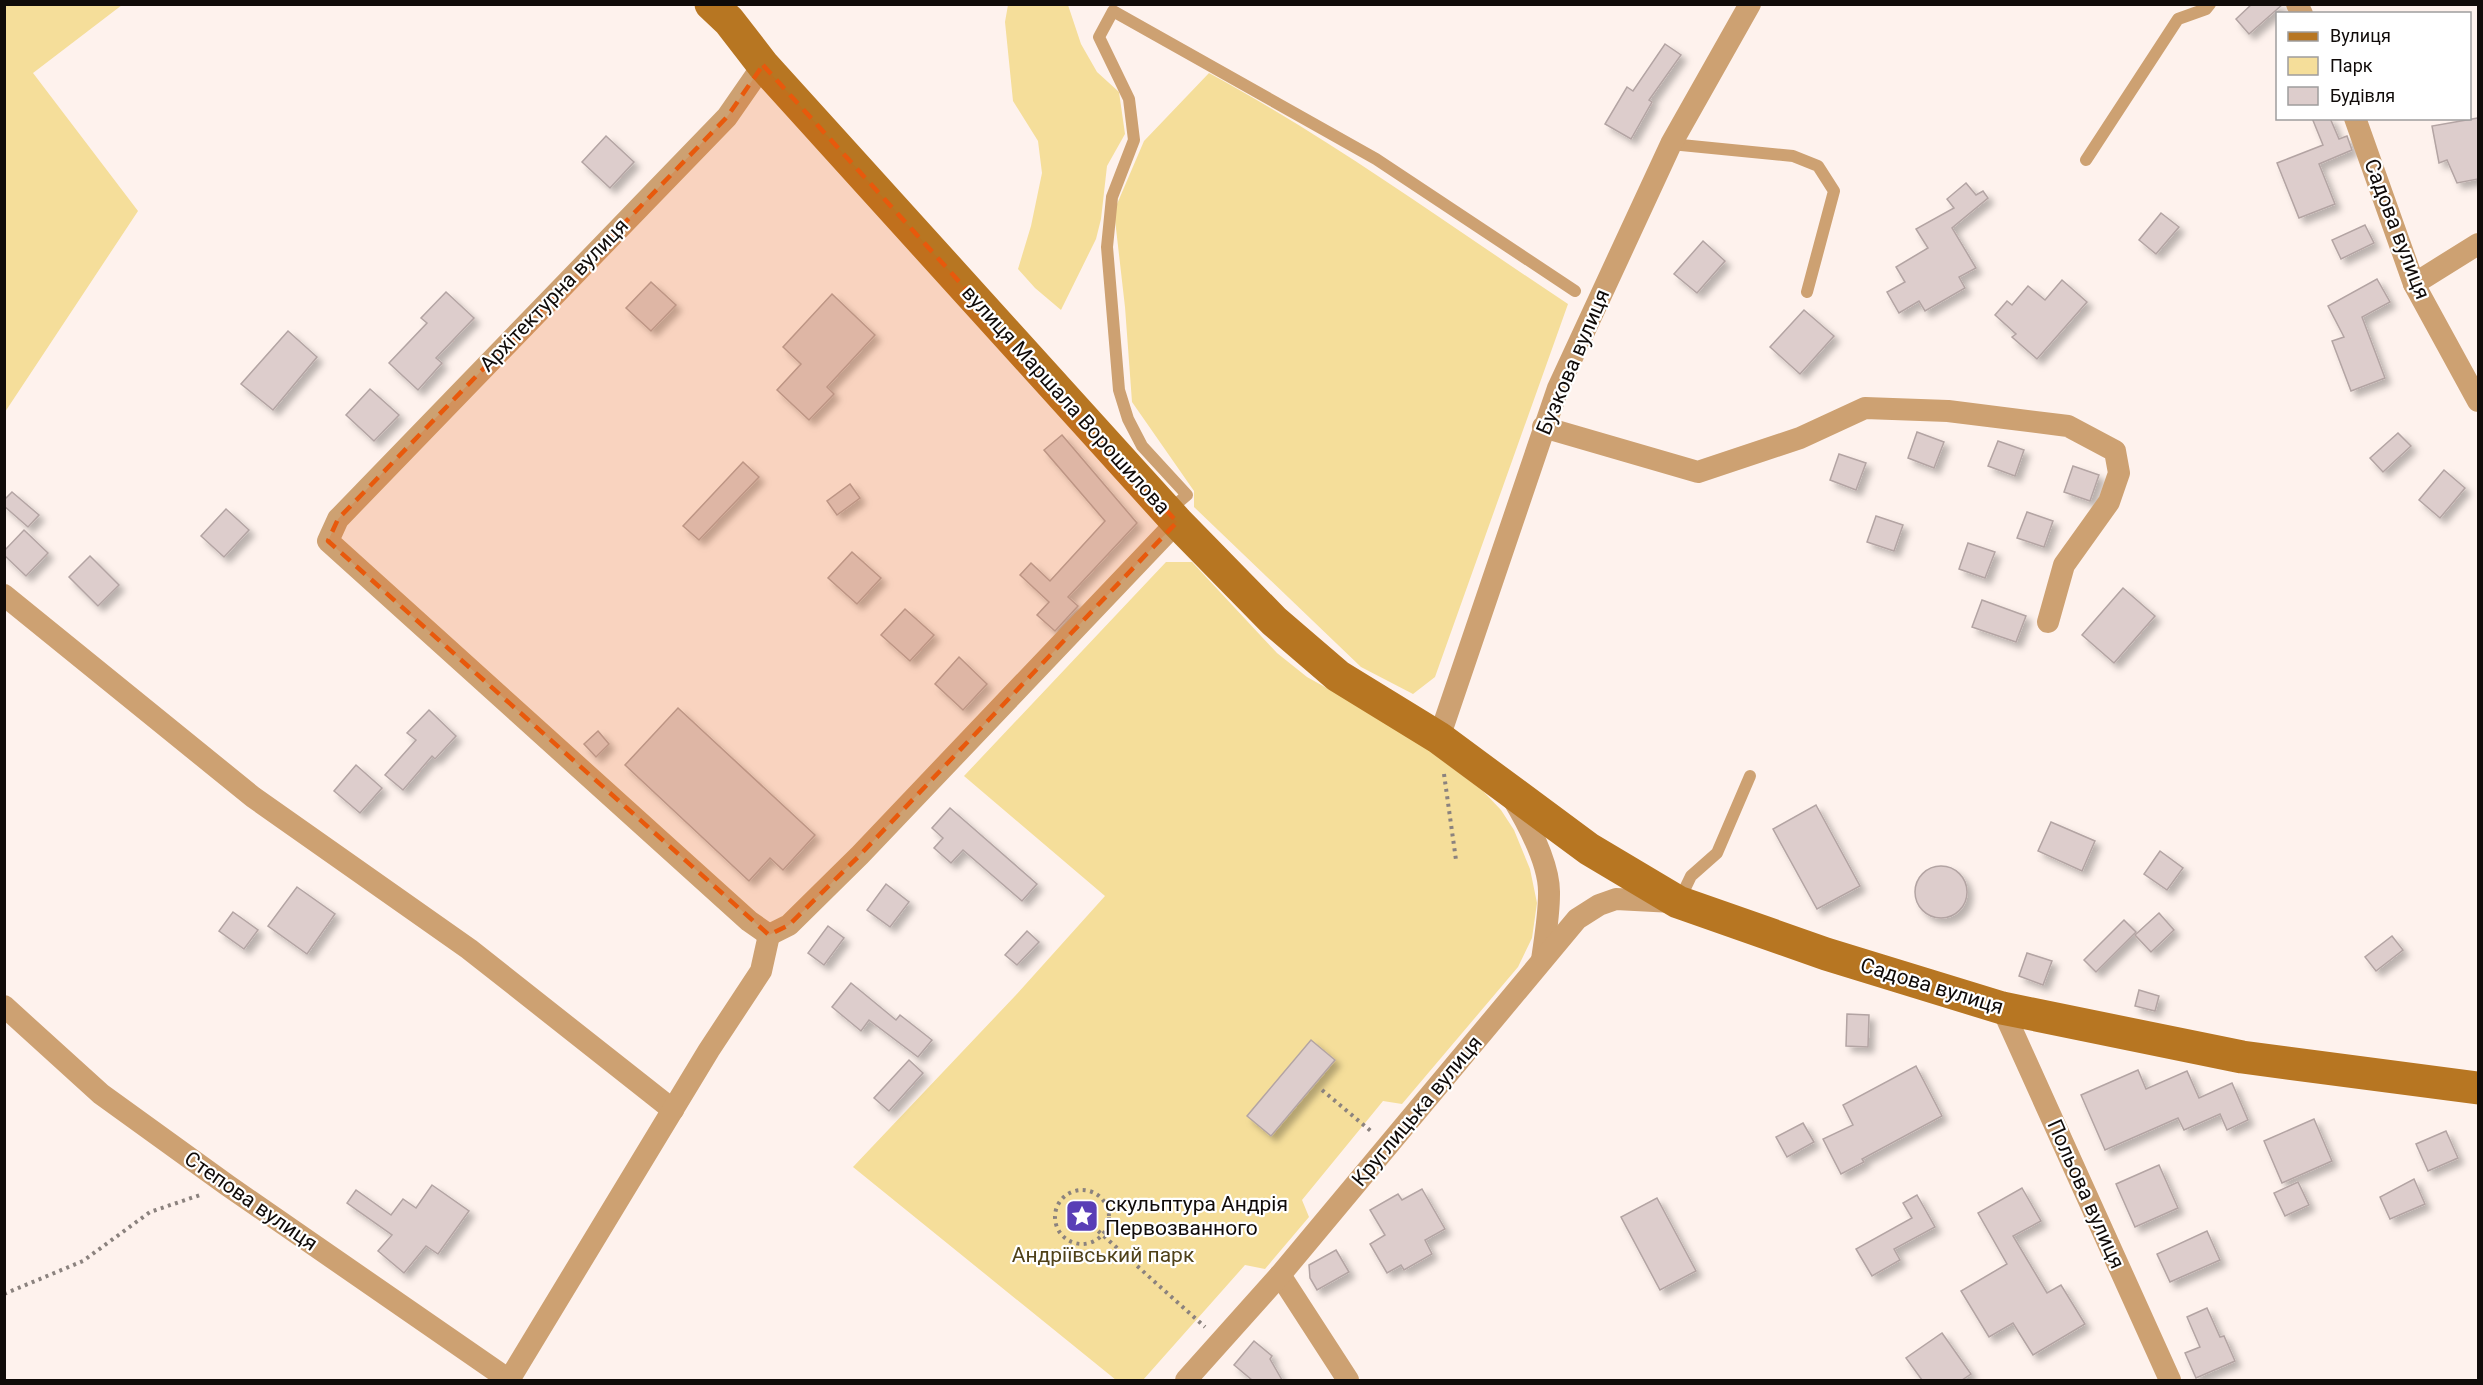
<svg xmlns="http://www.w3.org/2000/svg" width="2483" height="1385" font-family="Roboto,sans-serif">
  <defs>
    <filter id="shadow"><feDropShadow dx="5.5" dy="5.5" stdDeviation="3" flood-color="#0004"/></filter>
  </defs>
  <rect width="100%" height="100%" fill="#fef2ed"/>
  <!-- green -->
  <g fill="#f5de9a">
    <path d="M5,4L122,5L33,73L138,211L5,412Z"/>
    <path d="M1008,5H1068L1081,44L1097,72L1119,92L1125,134L1107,166L1101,219L1096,239L1061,310L1035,288L1018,269L1031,226L1042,173L1038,141L1013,101L1005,22Z"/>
    <path d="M1209,73C1334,141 1450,226 1568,304L1435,677L1413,694L1361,667L1194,507V491L1132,402L1125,307L1114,211L1144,141Z"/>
    <path d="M1166,562H1192L1277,653L1307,677L1402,730L1483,791L1501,810L1514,830L1530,869L1537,903L1532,938L1518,967L1402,1104L1383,1101L1302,1200L1309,1217L1265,1269L1245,1265L1143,1380H1116L853,1167L1015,996L1105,896L964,776Z"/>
  </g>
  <!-- building -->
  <g fill="#ddcdcc" stroke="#b3a4a3" stroke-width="1.5" filter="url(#shadow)">
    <path d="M2252,4H2283L2249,34L2236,19Z"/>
    <path d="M1665,44L1681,55L1649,100L1652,102L1631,139L1605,124L1627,87L1633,91Z"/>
    <path d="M2312,118H2330L2339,139L2347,136L2352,150L2319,164L2335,204L2299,218L2277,163L2323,145Z"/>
    <path d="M2478,118V179L2457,183L2447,160L2439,163L2432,126Z"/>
    <path d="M606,136L634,162L610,188L582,162Z"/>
    <path d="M1966,183L1976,195L1983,191L1988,198L1952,228L1976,268L1959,277L1965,288L1925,311L1919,301L1899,313L1887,292L1905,282L1896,267L1928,248L1916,229L1954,208L1947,199Z"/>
    <path d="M2161,213L2179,227L2156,254L2139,240Z"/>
    <path d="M2365,225L2374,243L2341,259L2332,240Z"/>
    <path d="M1703,241L1725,261L1697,293L1674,274Z"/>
    <path d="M2377,279L2390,302L2362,317L2385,378L2351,391L2332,341L2344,337L2328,306Z"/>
    <path d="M2062,280L2087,302L2037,359L2012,337L2016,334L1995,315L2007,301L2012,305L2028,286L2045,300Z"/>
    <path d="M651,282L676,305L651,331L626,308Z"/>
    <path d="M446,292L474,318L436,358L442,363L418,390L389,363L427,323L421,318Z"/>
    <path d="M832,294L875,335L827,387L834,394L809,420L777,390L801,364L783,347Z"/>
    <path d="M1804,310L1834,336L1800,374L1770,347Z"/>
    <path d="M288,331L317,357L273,410L241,384Z"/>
    <path d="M370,389L399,415L374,441L346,415Z"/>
    <path d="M1917,432L1944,442L1934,468L1908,458Z"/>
    <path d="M2398,433L2411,446L2383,472L2370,458Z"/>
    <path d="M1062,435L1137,523L1068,597L1078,606L1055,631L1037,615L1049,602L1020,575L1031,563L1050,581L1105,521L1044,450Z"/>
    <path d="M1998,441L2024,450L2015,476L1988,466Z"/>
    <path d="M1839,454L1866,463L1856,490L1830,480Z"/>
    <path d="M743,462L759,477L699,540L683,526Z"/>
    <path d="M2073,466L2099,475L2090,501L2064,492Z"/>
    <path d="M2444,470L2465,488L2440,518L2419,500Z"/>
    <path d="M850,484L860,498L837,515L827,501Z"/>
    <path d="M12,492L39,515L28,527L4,506V500Z"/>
    <path d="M226,509L249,530L224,557L201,536Z"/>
    <path d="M2027,512L2053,521L2044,547L2017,538Z"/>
    <path d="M1876,516L1903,525L1894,551L1867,542Z"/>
    <path d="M24,530L48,553L26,576L4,555V551Z"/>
    <path d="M1968,543L1995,552L1985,578L1959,569Z"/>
    <path d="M852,552L881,578L857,604L828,578Z"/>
    <path d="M90,556L119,585L98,606L69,577Z"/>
    <path d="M2123,588L2155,616L2114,663L2082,635Z"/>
    <path d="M1982,600L2026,616L2016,642L1972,627Z"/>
    <path d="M905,609L934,635L910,661L881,635Z"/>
    <path d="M959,657L987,684L963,710L935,684Z"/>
    <path d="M678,708L815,835L783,870L770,858L749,881L625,765Z"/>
    <path d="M429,710L456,736L435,759L432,756L403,790L385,775L416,740L407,733Z"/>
    <path d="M598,731L609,744L596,757L584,744Z"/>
    <path d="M356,765L382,788L360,813L334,791Z"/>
    <path d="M1816,805L1860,886L1817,909L1773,829Z"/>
    <path d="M950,808L1037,884L1022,901L963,850L951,863L934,848L943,838L932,828Z"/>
    <path d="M2051,822L2095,841L2082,871L2038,851Z"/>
    <path d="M2160,851L2183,868L2167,890L2144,874Z"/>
    <circle cx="1941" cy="892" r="26"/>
    <path d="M886,884L909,902L890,927L867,910Z"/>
    <path d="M297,887L335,914L307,954L268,926Z"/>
    <path d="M233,912L258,930L244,949L219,931Z"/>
    <path d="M2159,913L2174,930L2151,952L2135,935Z"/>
    <path d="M2124,920L2136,932L2096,972L2084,960Z"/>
    <path d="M828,926L844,938L824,965L808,953Z"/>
    <path d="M1027,931L1039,942L1017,965L1005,955Z"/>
    <path d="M2392,936L2403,950L2376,971L2365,957Z"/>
    <path d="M2027,953L2052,961L2043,985L2019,976Z"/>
    <path d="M851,983L896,1020L900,1015L932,1040L918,1057L869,1020L861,1031L832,1007Z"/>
    <path d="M2139,990L2159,996L2155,1011L2135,1006Z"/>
    <path d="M1847,1014L1869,1015L1868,1047L1846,1046Z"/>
    <path d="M1311,1040L1335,1060L1271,1136L1247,1116Z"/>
    <path d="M909,1060L923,1073L889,1111L874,1098Z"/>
    <path d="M1916,1066L1942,1116L1862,1159L1864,1162L1841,1174L1823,1139L1853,1125L1843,1105Z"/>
    <path d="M2138,1070L2146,1089L2187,1071L2199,1098L2232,1083L2248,1120L2227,1130L2220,1114L2184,1130L2178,1118L2105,1150L2081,1095Z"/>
    <path d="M2314,1119L2332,1161L2282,1183L2264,1141Z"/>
    <path d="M1803,1123L1814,1142L1787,1157L1776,1137Z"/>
    <path d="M2446,1131L2458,1158L2428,1171L2416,1144Z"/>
    <path d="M2159,1165L2178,1208L2135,1227L2116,1184Z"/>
    <path d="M2414,1179L2425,1204L2390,1219L2380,1197Z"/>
    <path d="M2298,1182L2309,1205L2285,1216L2274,1193Z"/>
    <path d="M432,1185L469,1211L438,1254L426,1246L404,1273L378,1251L392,1235L347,1203L356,1190L391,1215L403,1199L416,1208Z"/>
    <path d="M2022,1188L2041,1221L2013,1236L2047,1293L2061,1285L2085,1324L2033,1355L2013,1323L1989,1337L1961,1291L2007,1264L1978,1213Z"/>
    <path d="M1422,1189L1445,1229L1425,1240L1432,1254L1404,1270L1401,1265L1387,1273L1370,1244L1385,1235L1370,1210L1398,1194L1402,1200Z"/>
    <path d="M1917,1195L1935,1227L1894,1249L1900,1260L1872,1276L1856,1249L1912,1218L1903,1203Z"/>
    <path d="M1657,1198L1696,1271L1660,1290L1621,1217Z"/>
    <path d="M2207,1231L2220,1260L2170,1282L2157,1254Z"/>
    <path d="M1336,1250L1349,1272L1317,1290L1310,1278L1309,1265Z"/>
    <path d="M2207,1308L2220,1337L2224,1336L2235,1361L2196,1378L2185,1353L2200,1347L2187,1317Z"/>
    <path d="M1942,1333L1971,1374L1962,1380H1922L1906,1358Z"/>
    <path d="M1254,1341L1272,1356L1270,1359L1282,1380H1252L1234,1365Z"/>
  </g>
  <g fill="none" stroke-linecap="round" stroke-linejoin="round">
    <!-- path -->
    <g stroke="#8b827e" stroke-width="4" stroke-dasharray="3 4.5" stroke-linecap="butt">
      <path d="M1444,774L1456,860"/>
      <path d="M1322,1090L1372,1132"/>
      <circle cx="1082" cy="1217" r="27"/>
      <path d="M1087,1221L1205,1327"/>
      <path d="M4,1294L83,1261L150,1212L203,1194"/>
    </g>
    <!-- lane -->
    <g stroke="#cda172" stroke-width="12">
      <path d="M1671,144L1793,156L1818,166L1834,191L1807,292"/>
      <path d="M2086,160L2178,19L2206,9L2210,4"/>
      <path d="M1168,511L1187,495L1142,446L1128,419L1119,390L1107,247L1112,197L1134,140L1129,99L1099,37L1113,11L1376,159L1575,291"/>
      <path d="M1679,901L1691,876L1717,853L1750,776"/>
    </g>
    <!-- street -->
    <g stroke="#cda172" stroke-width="22">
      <path d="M2297,4L2302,14"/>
      <path d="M763,65L727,117L338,519L328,541L749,921L769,935L789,925L860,855L1177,522"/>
      <path d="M2355,118L2414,284L2478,401"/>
      <path d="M2414,284L2478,244"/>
      <path d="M1543,427L1698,472L1800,438L1865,408L1948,411L2068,426L2115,451L2119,473L2109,502L2064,565L2048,622"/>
      <path d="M4,595L253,797L469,949L673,1110"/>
      <path d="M1439,738L1558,388L1671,144L1750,4"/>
      <path d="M1512,797C1527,822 1550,864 1549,894C1549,916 1545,938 1542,960"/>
      <path d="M4,1006L101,1094L227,1185L509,1380"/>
      <path d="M2002,1008L2170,1380"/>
      <path d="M1280,1275L1348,1380"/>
      <path d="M509,1380L709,1050L761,971L769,935"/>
      <path d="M1186,1380L1280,1275L1577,919L1599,905L1616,899L1673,902"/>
    </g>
    <!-- secondary -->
    <path stroke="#b77622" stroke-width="33" d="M711,4L729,21L763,65L1177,522L1274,621L1338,676L1439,738L1589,849L1678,902L1826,954L2002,1008L2242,1057L2478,1088"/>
  </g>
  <!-- marked area -->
  <path fill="#e8590c" fill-opacity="0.2" stroke="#e8590c" stroke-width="4.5" stroke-dasharray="12 8" stroke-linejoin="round" d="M763,65L1177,522L860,855L789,925L769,935L328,541L338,519L727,117Z"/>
  <!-- icons -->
  <defs>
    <g id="sight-square" transform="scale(1.725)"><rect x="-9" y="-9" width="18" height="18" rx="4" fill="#593eb6" stroke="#fff"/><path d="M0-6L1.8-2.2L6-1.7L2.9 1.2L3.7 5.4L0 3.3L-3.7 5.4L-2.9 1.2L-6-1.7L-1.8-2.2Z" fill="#fff"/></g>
  </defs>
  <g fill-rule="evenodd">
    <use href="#sight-square" x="1082" y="1216"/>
  </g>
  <g text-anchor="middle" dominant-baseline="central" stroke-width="4.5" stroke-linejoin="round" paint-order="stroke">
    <!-- street labels -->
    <g font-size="21" fill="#100b09" stroke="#fff">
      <text transform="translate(2397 229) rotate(69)">Садова вулиця</text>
      <text transform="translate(554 295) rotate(-46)">Архітектурна вулиця</text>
      <text transform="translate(1573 362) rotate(-67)">Бузкова вулиця</text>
      <text transform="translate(1066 400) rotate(48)">вулиця Маршала Ворошилова</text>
      <text transform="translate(1932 986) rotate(17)">Садова вулиця</text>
      <text transform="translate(1417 1111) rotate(-50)">Круглицька вулиця</text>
      <text transform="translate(2086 1194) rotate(66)">Польова вулиця</text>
      <text transform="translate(251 1201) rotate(35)">Степова вулиця</text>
    </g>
    <!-- poi labels -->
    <g font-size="21" fill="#100b09" stroke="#fff" text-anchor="start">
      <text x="1105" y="1204">скульптура Андрія<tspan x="1105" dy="24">Первозванного</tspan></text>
    </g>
    <!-- park labels -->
    <g font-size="21" fill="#4f4118" stroke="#fff">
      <text x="1103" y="1255">Андріївський парк</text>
    </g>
  </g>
  <!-- border -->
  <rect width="2483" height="1385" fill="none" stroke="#100b09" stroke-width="12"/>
  <!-- legend -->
  <rect x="2276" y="12" width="195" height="108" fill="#ffffff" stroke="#9f9d9d" stroke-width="1.5"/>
  <rect x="2288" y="32" width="30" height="9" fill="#b77622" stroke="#9f9d9d" stroke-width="1.5"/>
  <text x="2330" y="42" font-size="18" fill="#100b09">Вулиця</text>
  <rect x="2288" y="57" width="30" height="18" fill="#f5de9a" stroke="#9f9d9d" stroke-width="1.5"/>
  <text x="2330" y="72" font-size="18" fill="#100b09">Парк</text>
  <rect x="2288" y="87" width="30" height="18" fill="#ddcdcc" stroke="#9f9d9d" stroke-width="1.5"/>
  <text x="2330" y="102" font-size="18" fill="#100b09">Будівля</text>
</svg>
